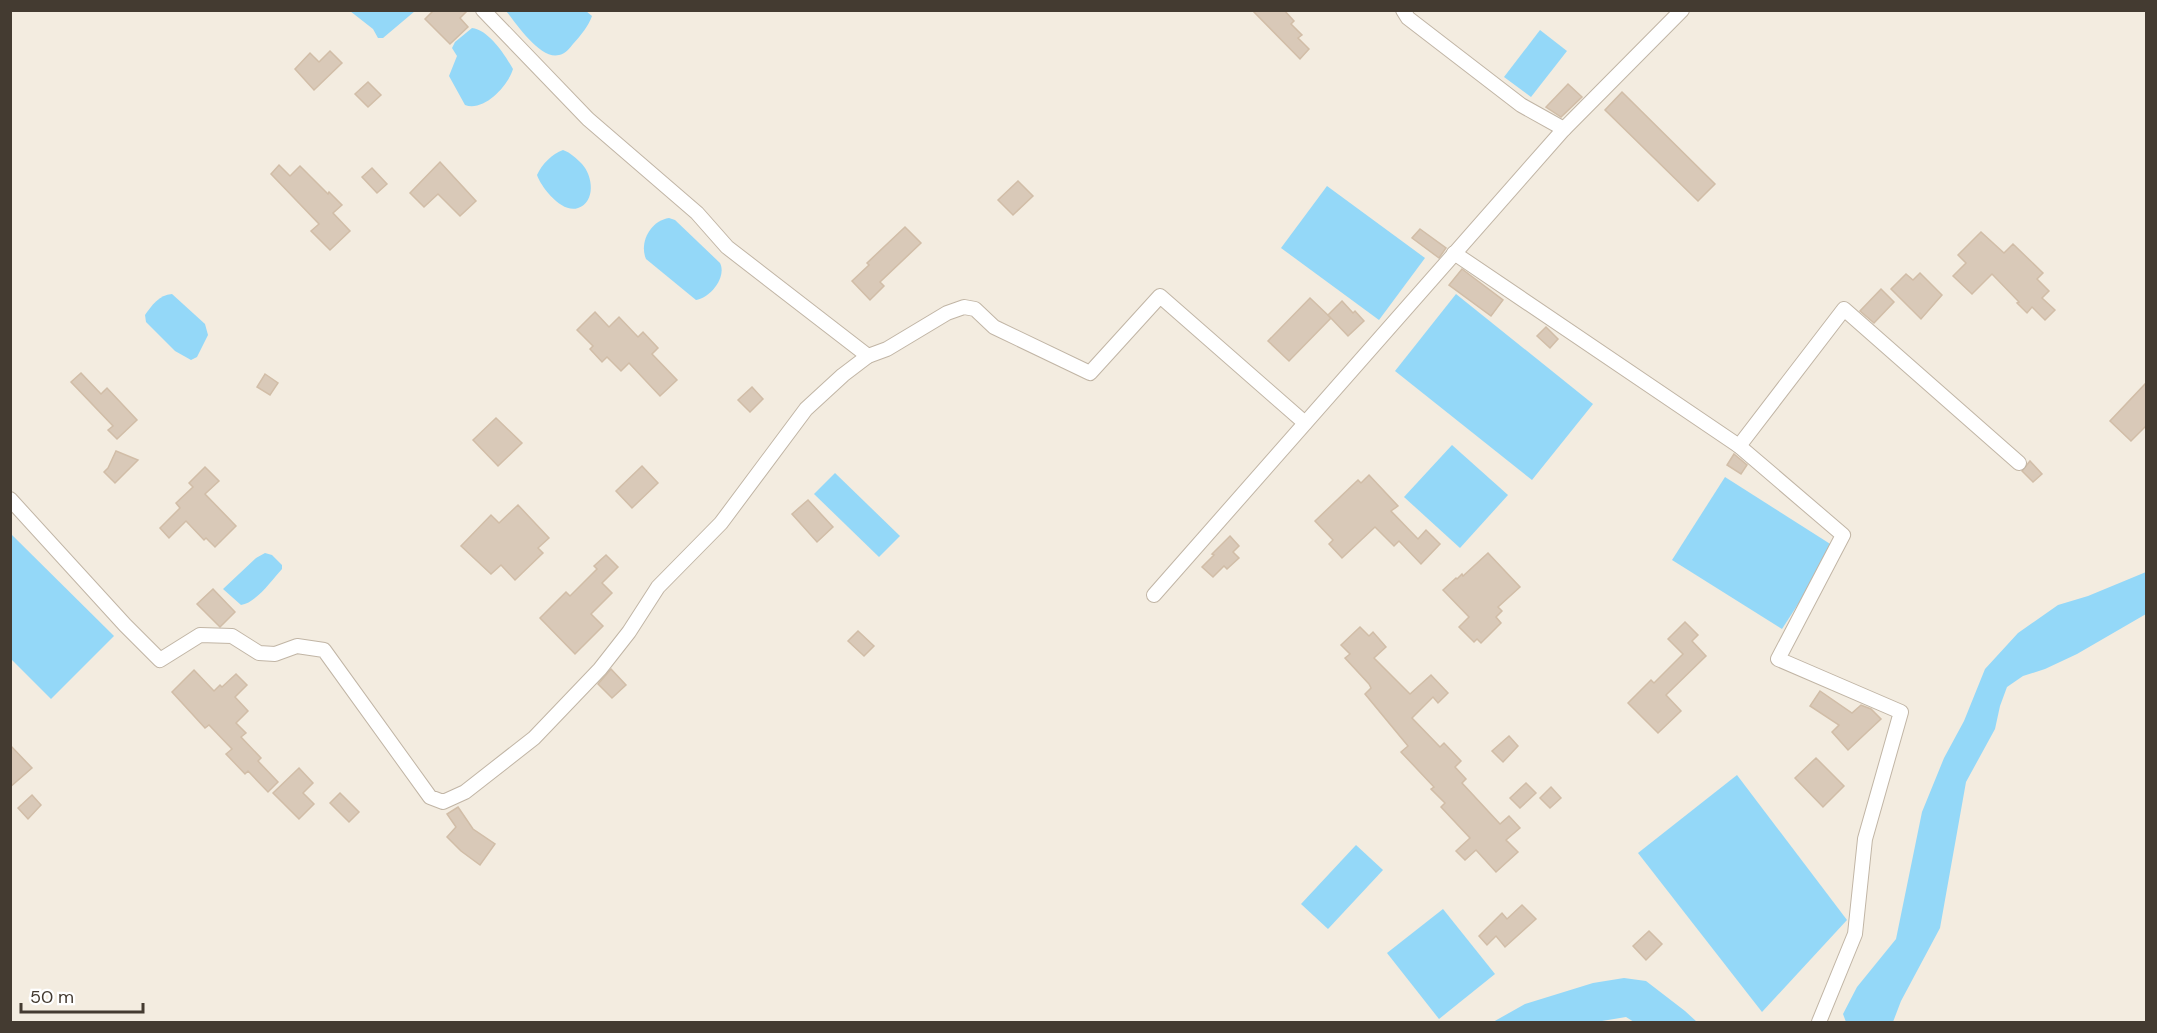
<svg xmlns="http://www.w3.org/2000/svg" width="2157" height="1033" font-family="'DM Sans',sans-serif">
  <rect width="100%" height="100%" fill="#f3ece0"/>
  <!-- water -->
  <g fill="#94d8f8">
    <path d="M350,11H415L383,38H378L373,29Z"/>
    <path d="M506,11H586L592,16C588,27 581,35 573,44C570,48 565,54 559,55C540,60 516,23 506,11Z"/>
    <path d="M472,28C489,30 505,55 513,69C508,86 484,112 465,105L449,76L457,56L452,48L455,42Z"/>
    <path d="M1540,30L1567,51L1531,97L1504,77Z"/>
    <path d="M563,150C571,153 576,158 582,164C593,176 596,202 578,208C562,214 541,187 537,175C542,164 552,154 563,150Z"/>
    <path d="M1327,186L1425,258L1379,320L1281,248Z"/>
    <path d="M669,218L675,220L720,263C727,277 710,298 696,300L646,259C639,243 650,221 669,218Z"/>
    <path d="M172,294L205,324L208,335L197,357L191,360L175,351L146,322L145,315C152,305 159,295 172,294Z"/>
    <path d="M1456,294L1593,404L1532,480L1395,371Z"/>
    <path d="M1452,445L1508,495L1460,548L1404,497Z"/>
    <path d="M835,473L900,536L879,557L814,494Z"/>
    <path d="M1725,477L1835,547L1782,629L1672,560Z"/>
    <path d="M10,533L114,636L51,699L11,659Z"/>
    <path d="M265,553L272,555L282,565V569C272,580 256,603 241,605L223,589L256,558Z"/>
    <path d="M2146,572V614L2077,654L2045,669L2023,676L2007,687L2000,706L1995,729L1966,782L1940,928L1901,1001L1893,1022H1846L1843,1014L1857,987L1896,939L1922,812L1944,758L1964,721L1985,669L2018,633L2058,605L2088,596Z"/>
    <path d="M1737,775L1847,920L1762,1012L1638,853Z"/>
    <path d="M1356,845L1383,870L1328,929L1301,904Z"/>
    <path d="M1443,909L1495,974L1439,1019L1387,953Z"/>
    <path d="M1624,978L1646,981L1685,1011L1697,1022H1634L1626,1017L1596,1022H1493L1525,1004L1593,983Z"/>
  </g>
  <!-- building -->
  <g fill="#d9c9b8" stroke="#d1bda7" stroke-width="1.5">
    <path d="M434,10H468L460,18L468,27L450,44L425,19Z"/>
    <path d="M1252,10H1284L1294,21L1291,24L1302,35L1298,38L1309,49L1300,59Z"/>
    <path d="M330,51L342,63L314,90L295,69L310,53L319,62Z"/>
    <path d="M368,82L381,95L368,107L355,94Z"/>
    <path d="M1568,84L1582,97L1561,117L1546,107Z"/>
    <path d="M1622,92L1715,184L1698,201L1605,110Z"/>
    <path d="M440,162L476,201L460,216L438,194L424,207L410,193Z"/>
    <path d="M279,165L290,176L300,166L328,194L329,192L342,205L333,213L350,231L330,250L311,231L319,224L271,174Z"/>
    <path d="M372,168L387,184L377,193L362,177Z"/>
    <path d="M1018,181L1033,196L1013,215L998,200Z"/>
    <path d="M905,227L921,243L880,282L884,286L870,300L852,281L869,265L867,263Z"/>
    <path d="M1420,229L1446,248L1439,258L1412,238Z"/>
    <path d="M1981,232L2004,253L2013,244L2043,273L2037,279L2049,291L2042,298L2055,310L2045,320L2032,307L2027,313L2017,303L2019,302L1992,274L1972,294L1953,276L1966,263L1958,255Z"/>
    <path d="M1462,269L1503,300L1491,316L1449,285Z"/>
    <path d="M1920,273L1942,295L1921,319L1891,289L1906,274L1913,280Z"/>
    <path d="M1881,289L1894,302L1874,323L1860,311Z"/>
    <path d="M1310,298L1331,318L1289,361L1268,341Z"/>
    <path d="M1342,301L1353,313L1355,311L1364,321L1348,336L1328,315Z"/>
    <path d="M595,312L609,327L619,317L638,337L643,332L658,348L652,354L677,380L660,396L629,363L621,371L607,357L602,362L590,349L593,346L577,330Z"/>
    <path d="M1546,327L1558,339L1550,348L1537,336Z"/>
    <path d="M81,373L101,394L107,388L137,420L117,439L108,430L113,426L71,382Z"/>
    <path d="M265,374L278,383L270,395L257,387Z"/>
    <path d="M2146,383V426L2131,441L2110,421Z"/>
    <path d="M752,387L763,399L750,412L738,400Z"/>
    <path d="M496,418L522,443L498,466L473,440Z"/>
    <path d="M116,451L138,460L115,483L104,472L108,468Z"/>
    <path d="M1734,454L1747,465L1741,474L1727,465Z"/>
    <path d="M2030,461L2042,474L2033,482L2022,471Z"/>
    <path d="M642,466L658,483L632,508L616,491Z"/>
    <path d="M205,467L219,481L205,494L236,526L215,547L206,538L204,540L186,521L169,538L160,528L180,508L176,503L193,487L189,483Z"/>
    <path d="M1369,475L1398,506L1391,511L1418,539L1426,530L1440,544L1421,564L1399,541L1394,546L1375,527L1342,558L1329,544L1333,540L1315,521L1358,480L1361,483Z"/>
    <path d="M808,500L833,527L817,542L792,514Z"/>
    <path d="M518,505L549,538L538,548L543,553L515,580L501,565L491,574L461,546L491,515L499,523Z"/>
    <path d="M1230,536L1239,546L1233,552L1239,558L1227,569L1224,566L1213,577L1202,567L1214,555L1212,554Z"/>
    <path d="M1488,553L1520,587L1498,607L1502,611L1496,617L1501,623L1481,643L1477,639L1474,642L1459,627L1469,617L1443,590L1456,578L1457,579L1462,574L1463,576Z"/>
    <path d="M606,555L618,567L602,583L612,593L591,614L603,626L575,654L540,618L566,592L570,596L597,569L594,566Z"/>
    <path d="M213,589L235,612L220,627L197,604Z"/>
    <path d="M1685,622L1698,635L1692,641L1706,656L1666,695L1681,711L1658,733L1628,703L1651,680L1654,683L1683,654L1668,639Z"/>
    <path d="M1360,627L1369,636L1373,632L1386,647L1374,658L1410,694L1431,675L1448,693L1438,703L1433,697L1412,718L1440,747L1444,743L1461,761L1455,767L1466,779L1462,783L1500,824L1509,816L1520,828L1506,840L1518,852L1496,872L1476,850L1465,860L1456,851L1470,838L1441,807L1445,803L1431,789L1434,787L1401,752L1408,746L1365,694L1371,688L1369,684L1345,658L1350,654L1341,645Z"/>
    <path d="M858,631L874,646L864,656L848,641Z"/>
    <path d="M611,669L626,685L612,698L598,684Z"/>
    <path d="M194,670L214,691L220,685L222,687L236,674L247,685L235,697L248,711L236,723L246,733L241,737L261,758L258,761L278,782L268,792L248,771L245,774L226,754L232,749L209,725L205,728L172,692Z"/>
    <path d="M1820,691L1852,713L1861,705L1871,709L1881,719L1848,750L1832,732L1839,725L1810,706Z"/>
    <path d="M1509,736L1518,746L1503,762L1492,751Z"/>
    <path d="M10,745L32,768L10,787Z"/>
    <path d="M1816,758L1844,786L1823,807L1795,778Z"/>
    <path d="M299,768L313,783L303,793L314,804L299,819L273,793Z"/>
    <path d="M1526,783L1536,793L1520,808L1510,798Z"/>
    <path d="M1551,787L1561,798L1550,808L1540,798Z"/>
    <path d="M340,793L359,812L349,822L330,803Z"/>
    <path d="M32,795L41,805L28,819L18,808Z"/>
    <path d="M458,807L473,829L495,844L480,865L461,851L447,837L456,827L447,814Z"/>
    <path d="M1522,905L1536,919L1505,947L1496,936L1487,945L1479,936L1502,913L1507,919Z"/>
    <path d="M1649,931L1662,944L1646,960L1633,946Z"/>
  </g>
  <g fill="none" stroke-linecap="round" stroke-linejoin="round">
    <!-- street casing -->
    <g stroke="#c1b5a5" stroke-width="16">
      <g id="street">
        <path d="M483,10L588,119L697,213L727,247L868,356L887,349L947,313L964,307L975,309L994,327L1090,373L1160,296L1305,423"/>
        <path d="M1403,10L1408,18L1521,105L1564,129"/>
        <path d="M1454,253L1739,446L1843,535L1778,659L1901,712L1865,839L1855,934L1819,1022"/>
        <path d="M1739,446L1844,309L2019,463"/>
        <path d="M10,499L125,625L160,660L200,635L232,636L259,653L275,654L297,646L324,650L430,797L443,802L465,792L534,738L600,669L629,632L658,587L721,523L806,409L843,375L868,356"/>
        <path d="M1154,595L1564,129L1682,10"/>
      </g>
    </g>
    <!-- street -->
    <use href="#street" stroke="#fff" stroke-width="14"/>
  </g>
  <!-- border -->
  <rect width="2157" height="1033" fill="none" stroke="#443b31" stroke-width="24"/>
  <!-- scale -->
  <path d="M21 1003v9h122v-9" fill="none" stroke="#443b31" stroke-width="3"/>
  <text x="30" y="1003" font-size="18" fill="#443b31" stroke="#ffffff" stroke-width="4.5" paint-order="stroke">50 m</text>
</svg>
